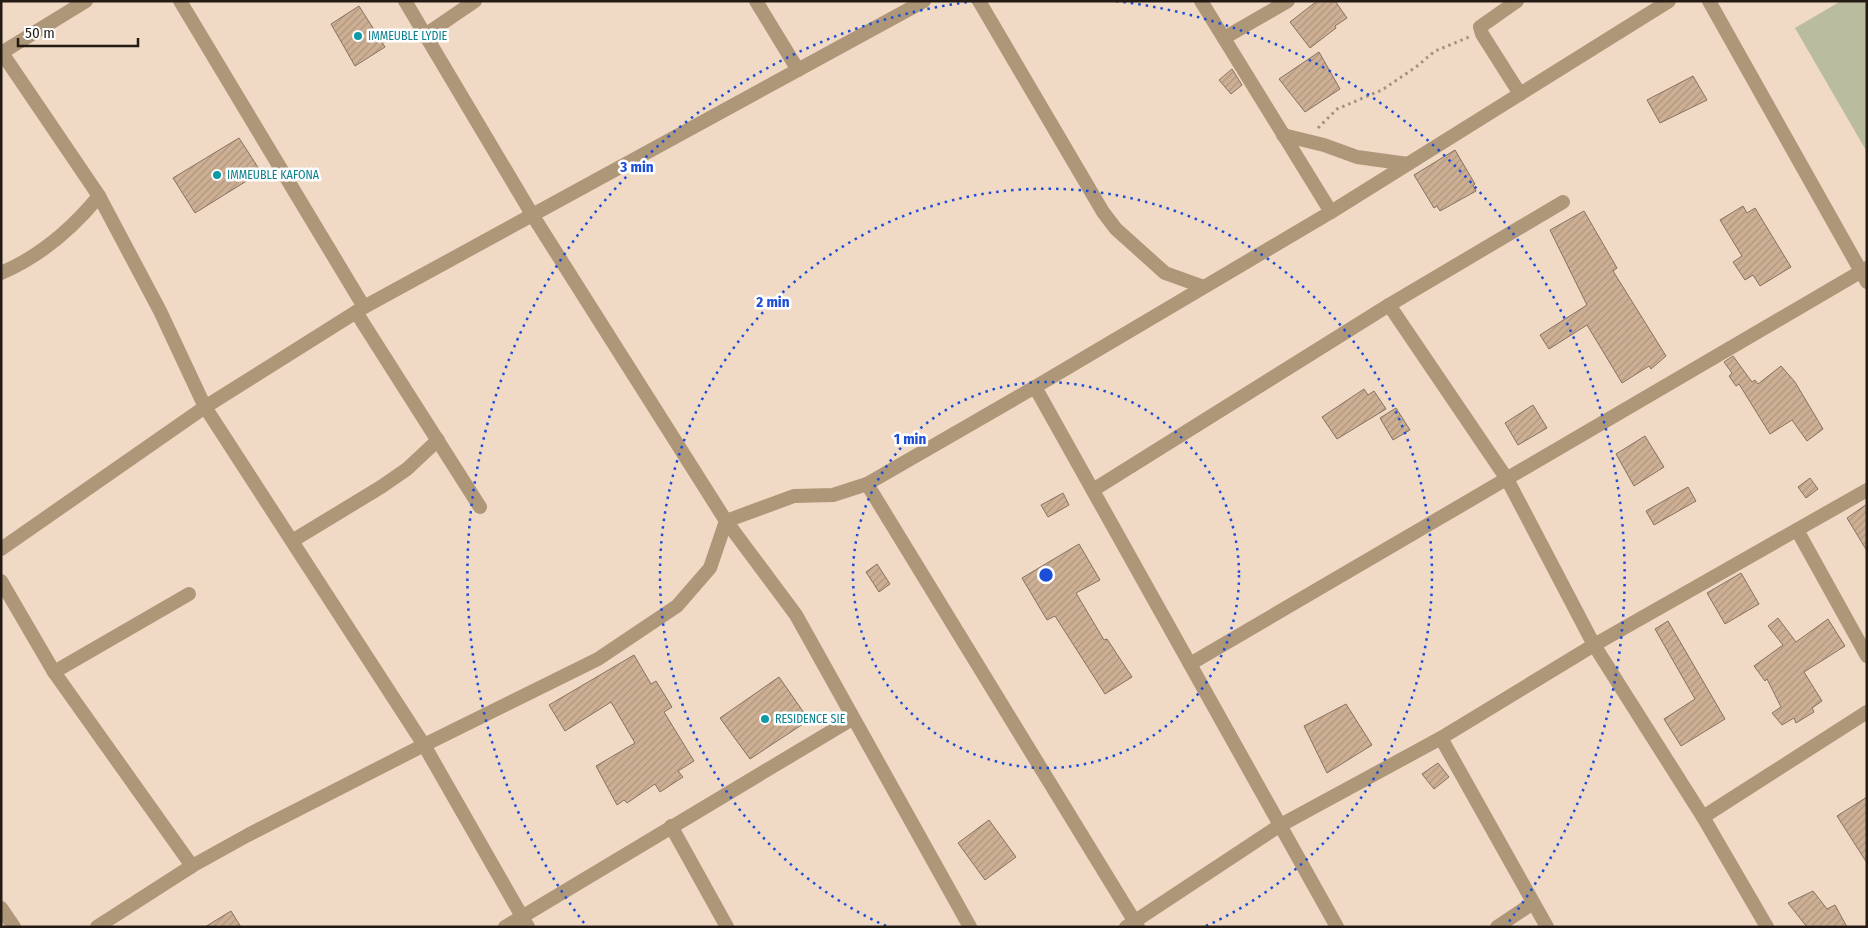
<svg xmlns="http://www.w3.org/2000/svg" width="1868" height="928" font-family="'Fira Sans Condensed',sans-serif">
  <defs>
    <pattern id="building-hatch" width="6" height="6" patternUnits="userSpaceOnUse" patternTransform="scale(1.25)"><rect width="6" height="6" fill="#cdaf94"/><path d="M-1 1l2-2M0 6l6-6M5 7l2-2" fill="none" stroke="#b0967f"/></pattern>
  </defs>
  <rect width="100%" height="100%" fill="#f0dac6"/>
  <!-- grass -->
  <path fill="#b9bc9f" d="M1841,1H1867V152L1795,28Z"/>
  <!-- building -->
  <g fill="url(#building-hatch)" stroke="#857260">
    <path d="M1317,1H1335L1347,18L1335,26L1336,28L1310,48L1290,22Z"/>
    <path d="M359,6L385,47L355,66L331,24Z"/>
    <path d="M1319,52L1340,89L1305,112L1279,79Z"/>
    <path d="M1232,69L1242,85L1231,94L1219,80Z"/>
    <path d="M1693,76L1707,100L1660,123L1647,100Z"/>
    <path d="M239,138L261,172L195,213L173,178Z"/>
    <path d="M1455,150L1475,184L1473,186L1476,191L1440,211L1437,206L1434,208L1414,175Z"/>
    <path d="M1743,206L1747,213L1755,208L1791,267L1760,286L1753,275L1745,280L1733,262L1742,256L1720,220Z"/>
    <path d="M1584,211L1617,268L1613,271L1666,356L1651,369L1649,366L1622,383L1587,325L1549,349L1540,335L1587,305L1550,230Z"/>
    <path d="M1733,356L1752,382L1755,380L1758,384L1781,366L1795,382L1823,429L1807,441L1792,420L1770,434L1739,384L1736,386L1729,376L1732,373L1724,362Z"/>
    <path d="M1364,389L1368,395L1374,391L1386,409L1337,439L1322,417Z"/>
    <path d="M1533,405L1547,428L1518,445L1505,423Z"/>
    <path d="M1396,408L1410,430L1393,440L1380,418Z"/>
    <path d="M1645,436L1664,467L1634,486L1616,454Z"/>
    <path d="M1810,478L1818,489L1806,498L1798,487Z"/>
    <path d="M1688,487L1696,501L1654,525L1646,511Z"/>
    <path d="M1063,493L1069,505L1048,517L1041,505Z"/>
    <path d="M1867,504V551L1847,518Z"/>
    <path d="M1079,544L1100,580L1076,593L1104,640L1107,639L1132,677L1105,694L1055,616L1047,620L1022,578Z"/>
    <path d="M877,564L890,584L879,592L866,572Z"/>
    <path d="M1741,573L1759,604L1725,624L1707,593Z"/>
    <path d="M1778,618L1796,642L1828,619L1845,646L1804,672L1822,701L1812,708L1814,712L1796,723L1794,718L1782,725L1772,713L1781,707L1767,679L1765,681L1754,666L1783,645L1768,626Z"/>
    <path d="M1668,621L1725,719L1681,746L1664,719L1695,699L1655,629Z"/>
    <path d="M634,655L651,684L656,681L672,707L664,712L694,761L678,771L683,777L660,792L655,784L627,803L624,800L617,805L596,766L635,743L611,702L565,731L549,705Z"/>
    <path d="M779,677L809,720L750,759L720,718Z"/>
    <path d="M1346,704L1372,745L1327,773L1304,726Z"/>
    <path d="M1438,763L1449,777L1434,789L1422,774Z"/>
    <path d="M1867,797V863L1837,816Z"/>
    <path d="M989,820L1016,857L985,880L958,843Z"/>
    <path d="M1813,891L1827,909L1835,905L1847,927H1807L1788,903Z"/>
    <path d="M231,911L241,927H205Z"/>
  </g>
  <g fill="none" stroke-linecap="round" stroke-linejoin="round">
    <!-- path -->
    <path stroke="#a29182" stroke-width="3" stroke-dasharray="2.5 4" stroke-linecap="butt" d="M1318,128L1337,109L1382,90L1416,67L1435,51L1469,37"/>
    <!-- minor -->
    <g stroke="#ae9679" stroke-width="14">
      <path d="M180,1L364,307L924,1"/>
      <path d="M405,1L533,216L726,521L796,615L970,927"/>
      <path d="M756,1L798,70"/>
      <path d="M979,1L1103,212L1116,229L1165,273L1204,287"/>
      <path d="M1201,1L1331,212"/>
      <path d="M1517,1L1480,27L1482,34L1520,94"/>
      <path d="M1709,1L1867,282"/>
      <path d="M425,35L475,1"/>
      <path d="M1224,38L1288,1"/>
      <path d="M1,53L86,1"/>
      <path d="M2,53L99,196L160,311L205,407L424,745L528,927"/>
      <path d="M1283,135L1324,145L1357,157L1408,164"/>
      <path d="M1,273C41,256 72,229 99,196"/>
      <path d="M1389,305L1507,479L1594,645L1703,817L1767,927"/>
      <path d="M356,312L480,507"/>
      <path d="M1035,387L1337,927"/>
      <path d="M867,484L1138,927"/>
      <path d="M1093,490L1389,305L1563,202"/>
      <path d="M1797,530L1867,656"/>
      <path d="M292,541L381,487L407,469L438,440"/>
      <path d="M1,549L205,407L364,307"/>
      <path d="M1,581L54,672L192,866"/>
      <path d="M1190,664L1867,268"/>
      <path d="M54,672L189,594"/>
      <path d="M1441,738L1547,927"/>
      <path d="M1703,817L1867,712"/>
      <path d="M671,826L727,927"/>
      <path d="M1,908L14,927"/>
      <path d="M97,927L192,866L248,835L424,745L598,659L677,606L710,568L726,521L794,496L833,495L867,484L1035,387L1331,212L1669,1"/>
      <path d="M505,927L852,719"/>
      <path d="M1126,927L1279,826L1441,738L1594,645L1867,490"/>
      <path d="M1497,927L1533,903"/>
    </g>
  </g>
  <!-- distance rings -->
  <g fill="none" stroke="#1d4ed8" stroke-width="2.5" stroke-dasharray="2.5 5">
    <circle cx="1046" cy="575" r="193"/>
    <path d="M886 926A386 386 0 1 1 1206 926"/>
    <path d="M584 923A578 578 0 0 1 976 1M1116 1A578 578 0 0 1 1508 923"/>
  </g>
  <!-- markers -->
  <g fill="#0f9aa8" stroke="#fff" stroke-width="2">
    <circle cx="358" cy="36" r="5"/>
    <circle cx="217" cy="175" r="5"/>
    <circle cx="765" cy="719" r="5"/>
  </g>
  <g text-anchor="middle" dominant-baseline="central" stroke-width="5" stroke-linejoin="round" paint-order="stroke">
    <!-- culture labels -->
    <g font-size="12" fill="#0d838f" stroke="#fff" text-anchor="start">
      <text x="368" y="36">IMMEUBLE LYDIE</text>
      <text x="227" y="175">IMMEUBLE KAFONA</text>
      <text x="775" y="719">RESIDENCE SIE</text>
    </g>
  </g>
  <circle cx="1046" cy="575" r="8" fill="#1d4ed8" stroke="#fff" stroke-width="2.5"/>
  <g font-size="15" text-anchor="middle" font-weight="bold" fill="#1d4ed8" stroke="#fff" stroke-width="5" stroke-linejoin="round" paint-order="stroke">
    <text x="637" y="172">3 min</text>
    <text x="773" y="307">2 min</text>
    <text x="910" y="444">1 min</text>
  </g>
  <!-- border -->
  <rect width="1868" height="928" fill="none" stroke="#231b14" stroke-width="5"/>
  <!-- scale -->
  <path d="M18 38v8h120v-8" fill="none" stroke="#231b14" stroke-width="2.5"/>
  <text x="25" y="38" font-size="15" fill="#231b14" stroke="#ffffff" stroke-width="4" paint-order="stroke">50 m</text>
</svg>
